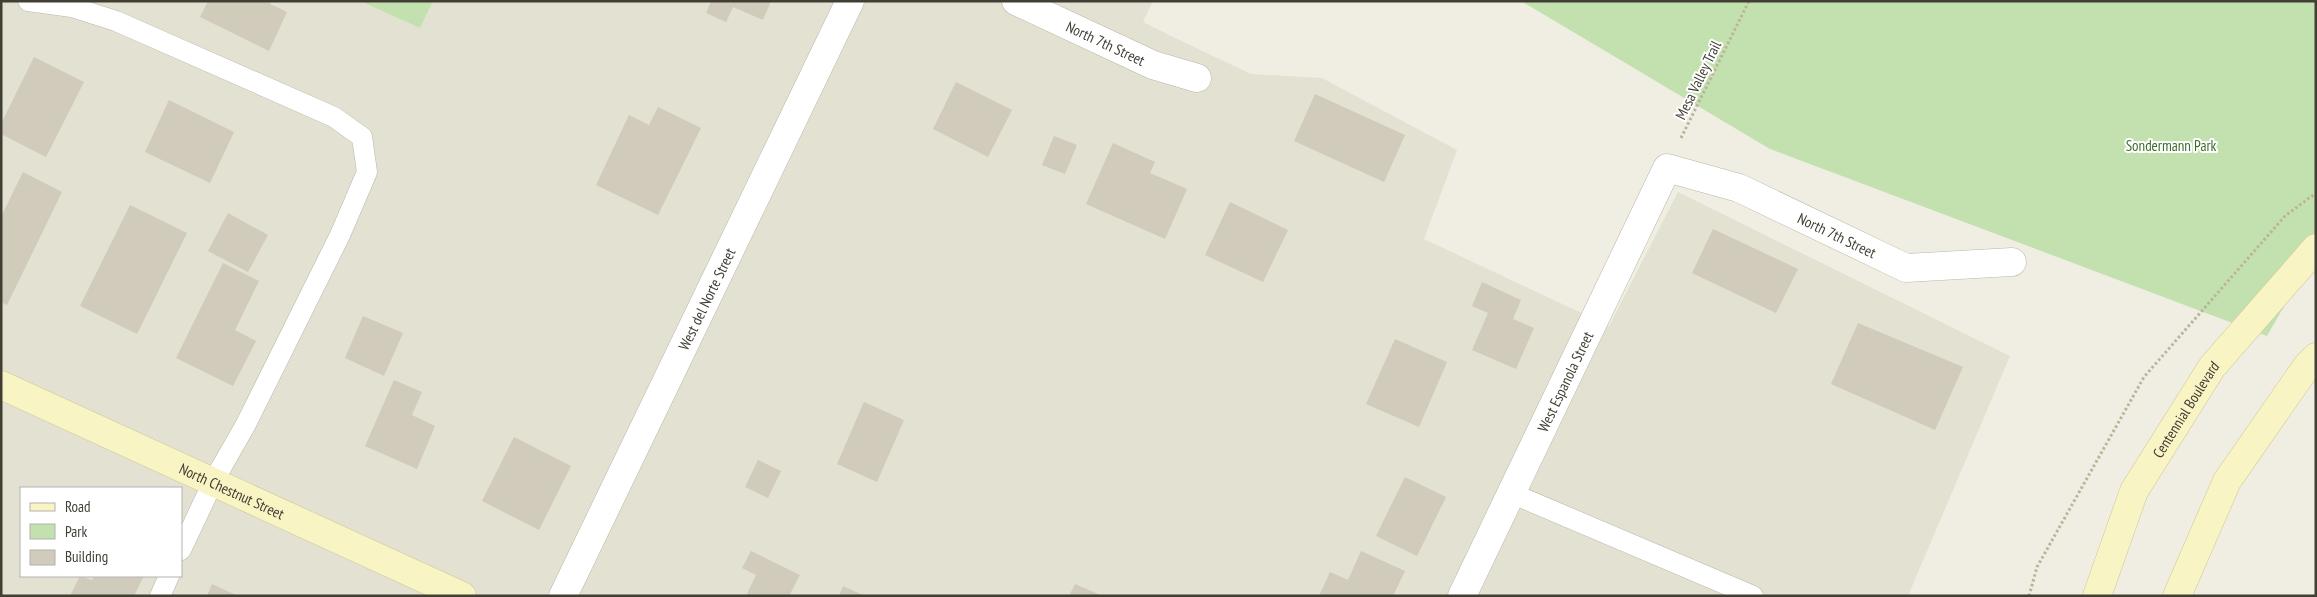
<svg xmlns="http://www.w3.org/2000/svg" width="2317" height="597" font-family="'PT Sans Narrow',sans-serif">
  <rect width="100%" height="100%" fill="#f0eee3"/>
  <!-- residential -->
  <path fill="#e3e1d2" fill-rule="evenodd" d="M1,1H360L420,27L433,1H1153L1143,22L1173,37L1251,74L1322,78L1457,150L1424,239L1609,326L1678,192L2010,356L1908,596H1ZM21,488H181V576H21Z"/>
  <!-- green -->
  <g fill="#c3e1af">
    <path d="M360,1H433L420,28Z"/>
    <path d="M1521,1H2316V251L2267,336L1770,149Z"/>
  </g>
  <!-- building -->
  <g fill="#d0cbba">
    <path d="M208,1H271L270,4L287,12L269,51L200,17Z"/>
    <path d="M711,1H771L763,20L733,7L726,22L706,13Z"/>
    <path d="M34,57L84,82L46,157L1,134V124Z"/>
    <path d="M956,82L1012,110L988,157L933,129Z"/>
    <path d="M1315,94L1405,135L1384,182L1294,141Z"/>
    <path d="M169,100L234,132L210,183L145,152Z"/>
    <path d="M658,107L701,128L658,215L596,185L629,115L649,125Z"/>
    <path d="M1054,136L1077,145L1065,174L1042,165Z"/>
    <path d="M1113,143L1155,162L1150,173L1187,189L1165,239L1086,204Z"/>
    <path d="M23,172L62,192L7,305L1,302V217Z"/>
    <path d="M1230,202L1288,230L1263,282L1205,255Z"/>
    <path d="M130,205L187,233L137,334L80,306Z"/>
    <path d="M228,213L268,235L248,272L208,251Z"/>
    <path d="M1713,229L1798,269L1776,313L1692,273Z"/>
    <path d="M223,263L259,281L235,330L256,341L233,386L176,358Z"/>
    <path d="M1482,282L1521,300L1513,319L1534,328L1516,369L1472,350L1488,313L1472,306Z"/>
    <path d="M363,316L403,333L384,376L345,358Z"/>
    <path d="M1858,323L1963,367L1935,430L1831,384Z"/>
    <path d="M1395,339L1447,362L1419,427L1366,404Z"/>
    <path d="M394,380L422,392L412,415L435,426L417,469L365,446Z"/>
    <path d="M864,402L904,420L877,482L837,464Z"/>
    <path d="M514,437L571,466L539,530L482,501Z"/>
    <path d="M758,460L781,471L768,498L745,487Z"/>
    <path d="M1405,477L1446,497L1417,556L1376,536Z"/>
    <path d="M751,551L800,575L789,596H746L756,575L742,568Z"/>
    <path d="M1361,551L1405,571L1393,596H1319L1330,572L1348,580Z"/>
    <path d="M80,576L92,580L94,576H144L134,596H70Z"/>
    <path d="M212,584L238,596H207Z"/>
    <path d="M1075,584L1103,596H1069Z"/>
    <path d="M843,586L865,596H839Z"/>
  </g>
  <g fill="none" stroke-linecap="round" stroke-linejoin="round">
    <!-- lane casing -->
    <g stroke="#bab7a7" stroke-width="21">
      <g id="lane">
        <path d="M28,1L72,7L116,21L334,117L362,137L367,172L340,235L246,424L213,482L181,550"/>
        <path d="M1511,493L1753,596"/>
        <path d="M160,596L169,576"/>
      </g>
    </g>
    <!-- street casing -->
    <g stroke="#bab7a7" stroke-width="29">
      <g id="street">
        <path id="s1" d="M1016,1L1153,65L1197,78"/>
        <path id="s2" d="M563,596L850,1"/>
        <path id="s3" d="M1462,596L1667,168L1739,188L1906,268L2012,262"/>
      </g>
    </g>
    <!-- secondary casing -->
    <g stroke="#ccc696" stroke-width="29">
      <g id="secondary">
        <path id="s4" d="M1,385L462,596"/>
        <path id="s5" d="M2097,596L2134,491L2212,367L2316,248"/>
        <path d="M2177,596L2227,481L2307,366L2316,357"/>
      </g>
    </g>
    <!-- path -->
    <g stroke="#bbb499" stroke-width="3" stroke-dasharray="2.5 2.5" stroke-linecap="butt">
      <path d="M1681,138L1749,1"/>
      <path d="M2029,596L2037,567L2144,377L2285,216L2316,193"/>
    </g>
    <!-- lane -->
    <use href="#lane" stroke="#fff" stroke-width="20"/>
    <!-- street -->
    <use href="#street" stroke="#fff" stroke-width="28"/>
    <!-- secondary -->
    <use href="#secondary" stroke="#f9f4c4" stroke-width="28"/>
  </g>
  <g text-anchor="middle" dominant-baseline="central" stroke-width="4" stroke-linejoin="round" paint-order="stroke">
    <!-- street labels -->
    <g font-size="15" fill="#413e34" stroke="#fff">
      <text stroke="none"><textPath href="#s1" startOffset="99">North 7th Street</textPath></text>
      <text transform="translate(1698 80) rotate(-64)">Mesa Valley Trail</text>
      <text stroke="none"><textPath href="#s3" startOffset="658">North 7th Street</textPath></text>
      <text stroke="none"><textPath href="#s2" startOffset="330">West del Norte Street</textPath></text>
      <text stroke="none"><textPath href="#s3" startOffset="238">West Espanola Street</textPath></text>
      <text stroke="none"><textPath href="#s5" startOffset="208">Centennial Boulevard</textPath></text>
      <text stroke="none"><textPath href="#s4" startOffset="254">North Chestnut Street</textPath></text>
    </g>
    <!-- park labels -->
    <g font-size="15" fill="#3c6d2d" stroke="#fff">
      <text x="2171" y="145">Sondermann Park</text>
    </g>
  </g>
  <!-- border -->
  <rect width="2317" height="597" fill="none" stroke="#413e34" stroke-width="5"/>
  <!-- legend -->
  <rect x="20" y="487" width="162" height="90" fill="#ffffff" stroke="#b3b2ae"/>
  <rect x="30" y="503" width="25" height="8" fill="#f9f4c4" stroke="#b3b2ae"/>
  <text x="65" y="512" font-size="15" fill="#413e34">Road</text>
  <rect x="30" y="524" width="25" height="15" fill="#c3e1af" stroke="#b3b2ae"/>
  <text x="65" y="537" font-size="15" fill="#413e34">Park</text>
  <rect x="30" y="550" width="25" height="15" fill="#d0cbba" stroke="#b3b2ae"/>
  <text x="65" y="562" font-size="15" fill="#413e34">Building</text>
</svg>
